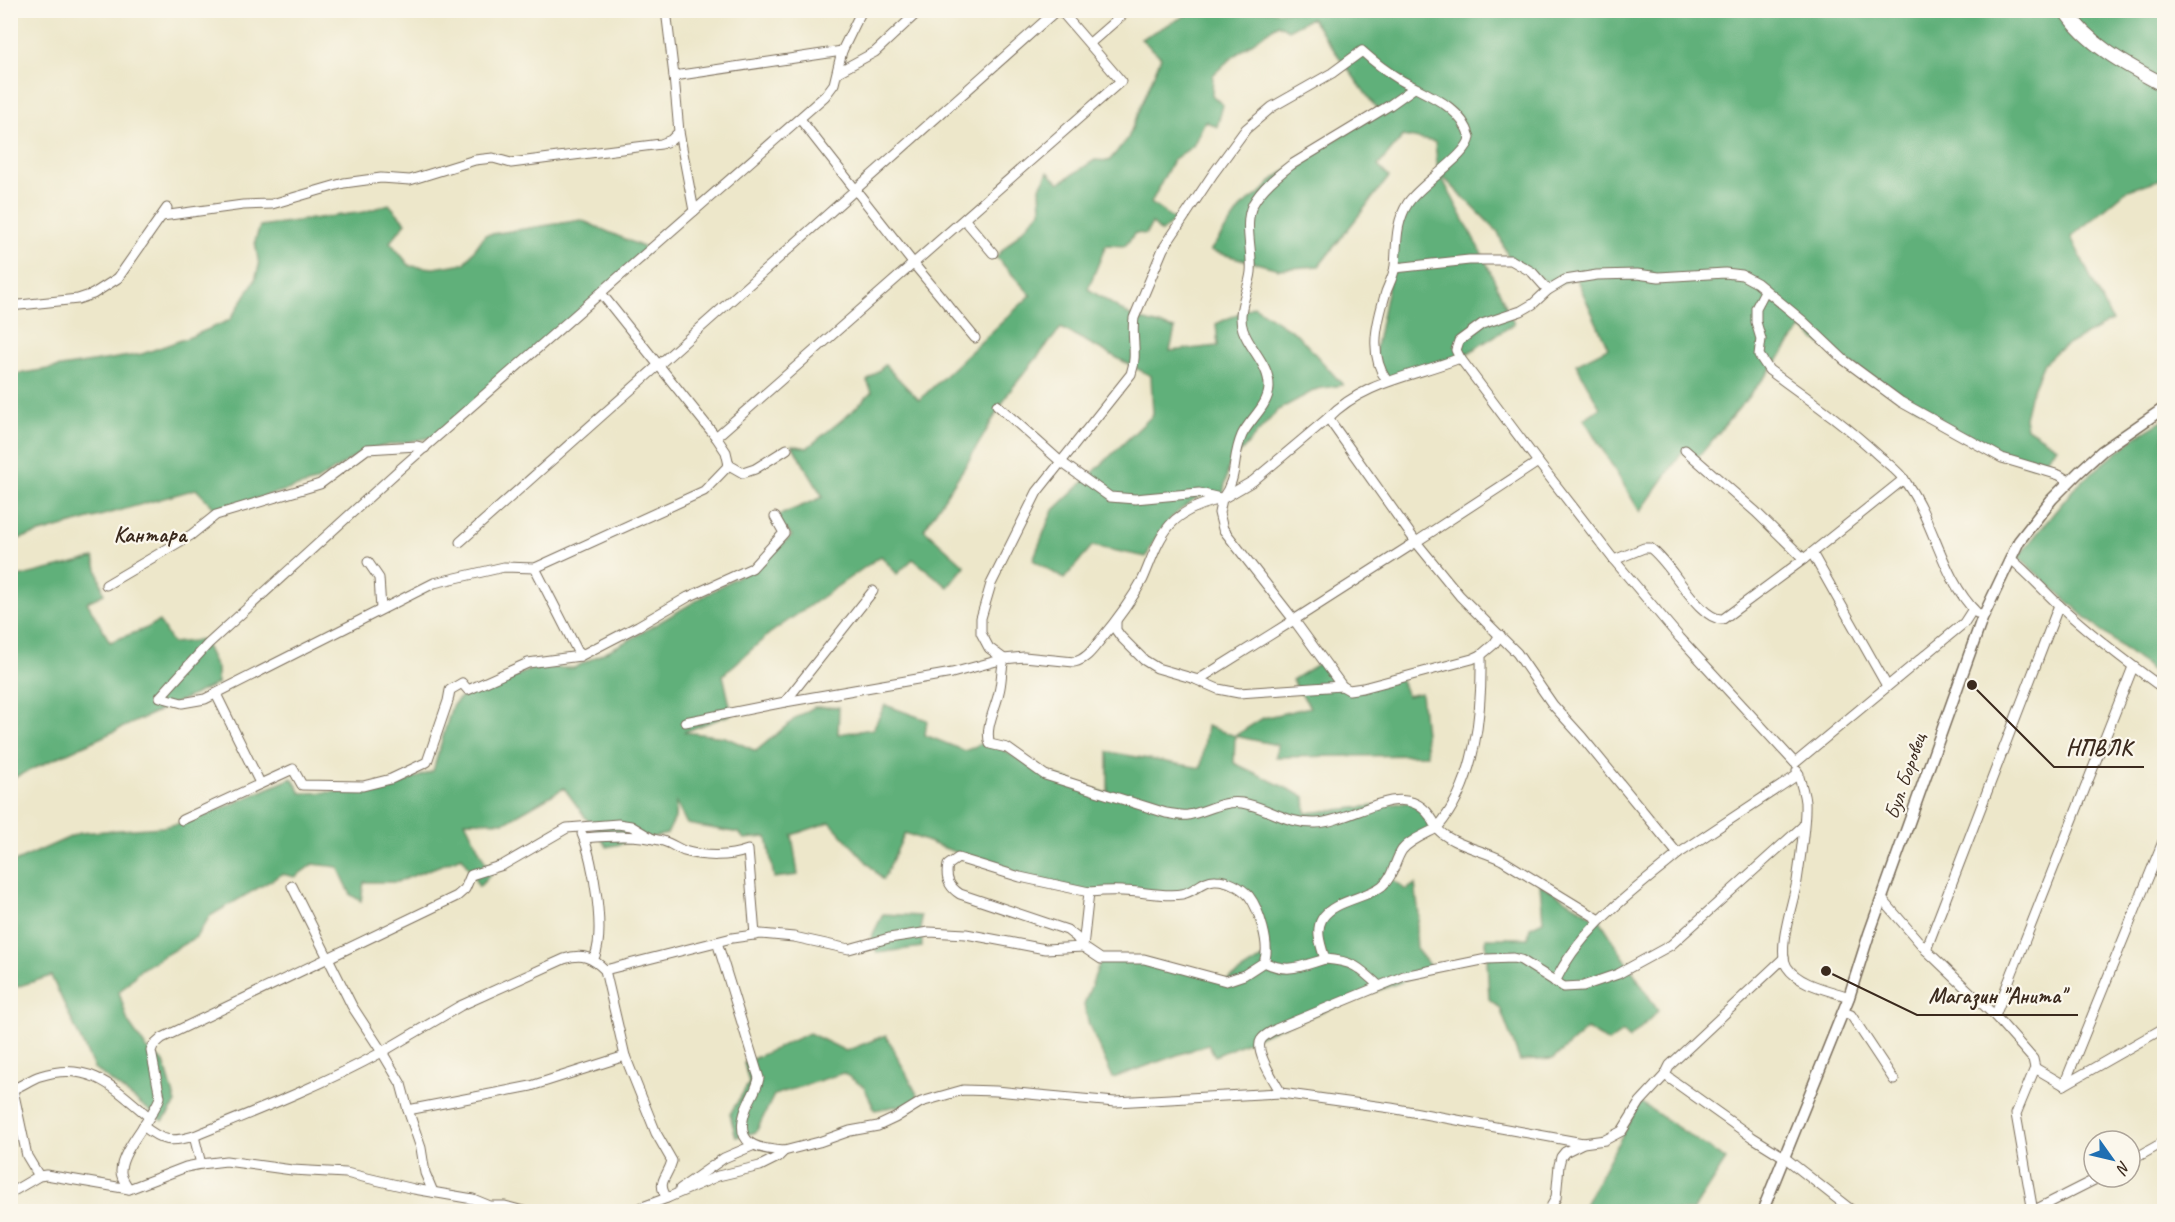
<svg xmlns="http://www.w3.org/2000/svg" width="2175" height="1222" font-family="Caveat,sans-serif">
  <rect width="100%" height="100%" fill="#fbf7ec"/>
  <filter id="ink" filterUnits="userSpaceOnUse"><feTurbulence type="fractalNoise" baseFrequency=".0167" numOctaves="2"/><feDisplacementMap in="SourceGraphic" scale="12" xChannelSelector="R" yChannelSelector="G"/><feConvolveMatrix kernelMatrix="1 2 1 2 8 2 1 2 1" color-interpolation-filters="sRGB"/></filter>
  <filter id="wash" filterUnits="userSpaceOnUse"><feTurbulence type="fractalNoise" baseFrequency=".008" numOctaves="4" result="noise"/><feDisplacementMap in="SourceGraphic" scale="24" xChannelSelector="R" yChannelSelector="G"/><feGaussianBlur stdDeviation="1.35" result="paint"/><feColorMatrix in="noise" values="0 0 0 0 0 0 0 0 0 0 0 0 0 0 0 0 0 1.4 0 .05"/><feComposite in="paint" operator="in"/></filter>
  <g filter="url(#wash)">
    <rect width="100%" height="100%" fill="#ede7ca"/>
    <!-- forest -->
    <g fill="#61b07a" stroke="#4e6d4c" stroke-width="1.5">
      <path d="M1194,11H2164V178L2126,191L2071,237L2112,321L2058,350L2044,363L2030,396L2025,418L2027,428L2057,447L2044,461L2030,465L1964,438L1815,340L1802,328L1768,373L1696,460L1684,450L1640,512L1584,419L1600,408L1576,364L1608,348L1576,278L1553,287L1509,260L1498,232L1440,174L1487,264L1514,324L1460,358L1387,381L1375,352L1403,212L1438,172L1435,142L1403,136L1378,166L1389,177L1319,266L1279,269L1210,251L1242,206L1263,191L1276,177L1379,112L1311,18L1288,30L1278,24L1229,60L1213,75L1212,95L1223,105L1217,127L1205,121L1193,146L1173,160L1151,203L1175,220L1161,232L1152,223L1146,234L1135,233L1125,246L1106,245L1088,289L1134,318L1175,329L1170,351L1218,346L1216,324L1254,306L1297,334L1343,385L1317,389L1278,410L1229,465L1222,499L1199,496C1172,515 1160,526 1146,557L1092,546L1064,579L1033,560L1052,512L1153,415L1151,376L1061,328L1009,392L966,465L924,529L965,566L948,587L913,559L897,574L881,556L769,634L723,675L732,714L684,732L725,737L756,751L797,717L814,707H839L838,734L873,729L885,705L927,720L925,735L965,751L989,740L1029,766L1108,794V752L1201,768L1207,726L1235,736L1263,718L1310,707L1292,680L1324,660L1349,689L1400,678L1407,696L1421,693L1427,755L1276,757L1277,745L1235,736L1234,763L1305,797L1306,813L1412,802L1437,828L1407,845L1390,878L1406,890L1415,884L1419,915L1416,933L1417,950L1433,970L1276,1029L1215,1056L1208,1044L1113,1078L1089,1025L1084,1005L1101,959H1144L1226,981L1266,956L1250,897L1216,880L1189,893L1089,892L1020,877L905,833L883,880L830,822L792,835L798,875L774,878L767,837L744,839L739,833L687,824L676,803L675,818L667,834L607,847L564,788L505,822L465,821L491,874L479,887L462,857L397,882H364L361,901L351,895L338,867L313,864L295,877L282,874L210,916L196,937L141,969L119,992L128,1022L146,1048L164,1062L176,1103L163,1121L94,1068L51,976L13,988L11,987L10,864L79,833L162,827L195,820L292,778L301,793L382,791L433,771L452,706L461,697L489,688L534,668H574L631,639L752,568L792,536L775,517L823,497L792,445L807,448L848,415L872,392L867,381L885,365L919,400L1031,295L996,257L1041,211L1040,187L1048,172L1059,183L1095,160L1109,161L1128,138L1161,57L1141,39Z"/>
      <path d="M389,204L406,223L390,242L410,266L434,268L465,263L485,235L581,220L650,250L434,437L367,449L315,482L216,510L196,489L11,541V375L142,354L190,337L230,320L255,280L259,266L255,241L260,226L364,212Z"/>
      <path d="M2164,420V680L2100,630L2018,557L2076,486L2137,436Z"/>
      <path d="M94,558L104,594L87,602L110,642L147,628L159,621L172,643L203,640L217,669V684L11,779L10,579Z"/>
      <path d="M1540,884L1600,920L1658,1011L1629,1039L1622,1032L1608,1042L1587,1029L1553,1059L1520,1061L1500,1008L1489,999L1486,938H1528L1530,927L1543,921Z"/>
      <path d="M883,914L921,916L922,947L877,953L871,938Z"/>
      <path d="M809,1033L846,1051L886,1035L921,1102L875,1110L864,1087L843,1073L774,1095L756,1132L736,1137L730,1114L749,1083L744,1063Z"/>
      <path d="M1640,1102L1726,1160L1693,1211L1581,1212Z"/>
    </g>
  </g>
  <g filter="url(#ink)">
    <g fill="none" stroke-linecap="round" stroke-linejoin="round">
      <!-- minor casing -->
      <g stroke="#796c5a" stroke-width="11">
        <g id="minor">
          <path d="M666,10L674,76"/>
          <path d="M1090,43L1128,10"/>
          <path d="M838,72L875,52L920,10"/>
          <path d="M800,119L913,263L975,338"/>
          <path d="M679,132L694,211"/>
          <path d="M162,216L243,205L272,204L344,183L381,178L410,180L475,160L493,158L511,163L661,144L671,140L679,132L674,76L842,51L862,10"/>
          <path d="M965,220L993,253"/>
          <path d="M1395,268L1469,260H1511L1532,272L1548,290"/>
          <path d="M1765,291L1756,308V322L1761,339L1759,355L1769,370C1806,397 1845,424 1878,455C1888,464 1900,472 1907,484C1935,524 1942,578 1977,613"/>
          <path d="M601,293L716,437L726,452L729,465"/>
          <path d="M10,306L78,299L93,294L118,278L167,208"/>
          <path d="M1460,358C1415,376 1364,381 1328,418L1416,542L1294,620L1342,686L1349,690L1363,688L1472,659L1481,655"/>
          <path d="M997,405L1061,462L1110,497L1135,499L1199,493L1220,498"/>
          <path d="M716,437L1121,81L1060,10"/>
          <path d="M787,449L755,469L743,473L729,465L704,491L535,568L504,567L434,583L205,699L182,703L160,697L208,644L400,469L825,96L834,84L842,51"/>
          <path d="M1685,450L1756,512L1804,559"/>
          <path d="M1538,462L1416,542L1460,596L1517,653L1553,705L1582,737L1678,854L1799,774"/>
          <path d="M1904,479L1804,559L1723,619C1699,621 1671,562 1650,548H1644L1614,560L1680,638L1795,763L1964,623L1973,609"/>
          <path d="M460,542L1057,10"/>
          <path d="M1812,553L1887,686"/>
          <path d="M2011,559C2028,573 2042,589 2058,604C2091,635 2128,663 2164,689"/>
          <path d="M1614,560L1538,462L1460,358L1456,350L1459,341L1482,324L1521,311L1533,304L1548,290L1565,280L1597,275L1637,274L1659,277L1725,273L1742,275L1757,283L1803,321L1844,360L1901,402L2002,458L2059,475L2069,481"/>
          <path d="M368,562L379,578L381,609"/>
          <path d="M535,568L580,656"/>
          <path d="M106,585L191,535L216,515L320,484L367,449L417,446L425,448"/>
          <path d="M1116,622V630L1121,637L1144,660L1157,668L1195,679L1218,689L1239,693L1342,686"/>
          <path d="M1500,635L1494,644L1481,655C1482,713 1476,783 1437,828C1447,843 1485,851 1502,860L1600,920"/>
          <path d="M1004,659L989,648L981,633V618L991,584L1037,492L1131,374C1138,355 1131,337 1134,318L1163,249L1213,174L1246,129L1272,107L1332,73L1362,51C1373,61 1386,71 1399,79C1426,95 1460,104 1470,137C1469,155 1420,184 1408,203C1395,223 1397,244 1395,266C1394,275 1389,284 1386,292C1377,322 1368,354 1387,381"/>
          <path d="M1004,659C1001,670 1002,681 999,692C996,708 984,728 990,744L1007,748L1045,775L1166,813C1173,814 1181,816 1188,815C1206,812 1223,800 1242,803C1268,807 1285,824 1316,823C1358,821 1411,770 1437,828C1426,834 1410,840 1402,850C1394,862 1394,876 1382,886C1367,898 1332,901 1322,919C1315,931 1321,946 1325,959C1353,961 1359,967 1379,986"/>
          <path d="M1198,680L1294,620L1223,529L1219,513L1222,499L1253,481L1328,418"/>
          <path d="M216,694L260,783"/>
          <path d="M785,702L873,591"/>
          <path d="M685,722L785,702L952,673L1004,659L1024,657L1074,662C1087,659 1093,649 1101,639C1117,620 1131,601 1143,579C1151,561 1157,540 1170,525C1183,510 1204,503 1222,499C1239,476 1231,460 1242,435C1250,419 1268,406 1269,388C1270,365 1250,350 1243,330C1236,310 1249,291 1251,272C1253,251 1243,223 1253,204C1262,188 1277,176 1291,165L1390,105L1414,88"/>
          <path d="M1797,771C1800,780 1804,792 1805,802C1806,821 1800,861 1797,881C1794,901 1776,949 1787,967C1799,985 1829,990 1849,997"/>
          <path d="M182,820L293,769L302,785L363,786L391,779L427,762L448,701L450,690L462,683L468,690L528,663L580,656L638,626L688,597L752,568L784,533L775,517"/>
          <path d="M582,834C593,858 607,937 593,960"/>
          <path d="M584,838C610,836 637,834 663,841C670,843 677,848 684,851C704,857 729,857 748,850L755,935"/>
          <path d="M1883,900L1926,950L1995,1016L2033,1059L2035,1068L2016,1114L2033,1212"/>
          <path d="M717,942L759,1078C757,1090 750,1098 746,1109C733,1145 757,1149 784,1151"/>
          <path d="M1926,950L2059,605"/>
          <path d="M1784,958L1670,1065L1665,1075L1752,1137L1784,1157L1854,1212"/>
          <path d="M1264,962L1244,975L1226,981L1144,959H1101L1083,947L1089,892C1100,891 1111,890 1122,891C1142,891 1162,897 1182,894C1195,892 1203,879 1216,880C1227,880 1241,887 1249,896C1259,909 1271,946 1264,962C1288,974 1301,966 1325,959"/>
          <path d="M1555,982C1580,928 1633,892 1678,854"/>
          <path d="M1843,1012L1851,1015L1894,1080"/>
          <path d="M1995,1016L2133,667"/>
          <path d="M2035,1068L2064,1085"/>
          <path d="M2064,1085L2164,839"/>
          <path d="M2064,1085L2164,1028"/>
          <path d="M10,1090C21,1087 30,1079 40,1076C89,1060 115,1088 149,1117"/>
          <path d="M13,1090L27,1156L39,1176"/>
          <path d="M408,1110L401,1084L382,1052L460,1006L564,959C582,953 592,957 605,970"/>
          <path d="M194,1136C258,1110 322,1085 382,1052L352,1006L292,886"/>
          <path d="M1583,1143L1391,1108L1281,1093C1275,1082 1254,1051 1261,1040C1264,1035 1271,1032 1276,1029L1404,976L1487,959L1513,958L1521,960L1564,987L1583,986L1618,974L1671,945L1803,826"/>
          <path d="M2130,1161L2164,1142"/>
          <path d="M201,1164L226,1161L292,1170L346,1173L414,1189L473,1199L490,1206H505L527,1212"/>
          <path d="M129,1189C126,1184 121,1178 121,1172C120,1151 154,1117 160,1097L151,1051L153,1046L162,1038L457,896L465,889L471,875L503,865L567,828L618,824L631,826L653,839"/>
          <path d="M680,1189L724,1158L752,1146"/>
          <path d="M433,1192L425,1173L421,1148L408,1110L531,1086L625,1056"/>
          <path d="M10,1193L39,1176L46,1175L129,1189L186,1167L201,1164L194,1136C170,1143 162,1141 143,1126"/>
          <path d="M667,1198C656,1181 667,1179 672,1161L656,1133L625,1056L605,970L732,938L761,934L794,937L849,949L889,938L929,932L966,934L1045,949L1083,947L1076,937L1067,930L960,894C949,887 945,878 948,865L958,858L1020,877L1089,892"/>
          <path d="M629,1212L667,1198L718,1176L760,1166L778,1157L784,1151L819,1142L850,1131L878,1126L895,1118L921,1102L963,1090L996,1091L1115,1102L1281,1093"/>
          <path d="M1548,1212L1556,1198L1559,1165L1561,1157L1565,1152L1583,1143L1605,1140L1622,1131L1640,1102L1665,1075"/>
          <path d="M2031,1212L2100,1177"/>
        </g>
      </g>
      <!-- tertiary casing -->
      <g stroke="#796c5a" stroke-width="13">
        <path id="tertiary" d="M1762,1212L1849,997L1869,934L1982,619L2019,541L2052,499L2079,472L2102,451L2164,408"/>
      </g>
      <!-- primary casing -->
      <g stroke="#796c5a" stroke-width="16">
        <path id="primary" d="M2065,10C2087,45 2130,67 2164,85"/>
      </g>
      <!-- minor -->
      <use href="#minor" stroke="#fff" stroke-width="9"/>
      <!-- tertiary -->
      <use href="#tertiary" stroke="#fff" stroke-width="10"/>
      <!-- primary -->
      <use href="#primary" stroke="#fff" stroke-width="14"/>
    </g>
  </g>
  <g text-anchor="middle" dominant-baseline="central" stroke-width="4.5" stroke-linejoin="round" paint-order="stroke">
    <!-- street labels -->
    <g font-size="21" fill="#3b2a1e" stroke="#fbf7ec">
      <text transform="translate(1905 776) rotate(-71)">Бул. Боровец</text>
    </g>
    <!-- neighbourhood labels -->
    <g font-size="22" font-weight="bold" fill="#3b2a1e" stroke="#fbf7ec">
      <text x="150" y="535">Кантара</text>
    </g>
  </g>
  <!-- callouts -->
  <path fill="none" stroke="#3b2a1e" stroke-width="2" d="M1972 685L2054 767H2144M1826 971L1917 1015H2078"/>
  <g fill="#3b2a1e" stroke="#fbf7ec" stroke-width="2">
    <circle cx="1972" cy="685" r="6"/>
    <circle cx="1826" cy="971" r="6"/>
  </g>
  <g font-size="22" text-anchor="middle" font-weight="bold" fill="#3b2a1e" stroke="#fbf7ec" stroke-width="4.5" stroke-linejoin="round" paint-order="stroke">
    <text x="2099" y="755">НПВЛК</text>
    <text x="1997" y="1003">Магазин "Анита"</text>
  </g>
  <!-- margin -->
  <rect width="2175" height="1222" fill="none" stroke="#fbf7ec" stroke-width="36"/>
  <!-- north arrow -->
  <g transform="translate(2112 1159) rotate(124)"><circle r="28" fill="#fbf7ec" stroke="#aea59a" stroke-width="1.5"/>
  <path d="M0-4.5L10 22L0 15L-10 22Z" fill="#1f6fb2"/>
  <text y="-9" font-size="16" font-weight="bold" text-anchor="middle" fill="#3b2a1e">N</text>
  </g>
</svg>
